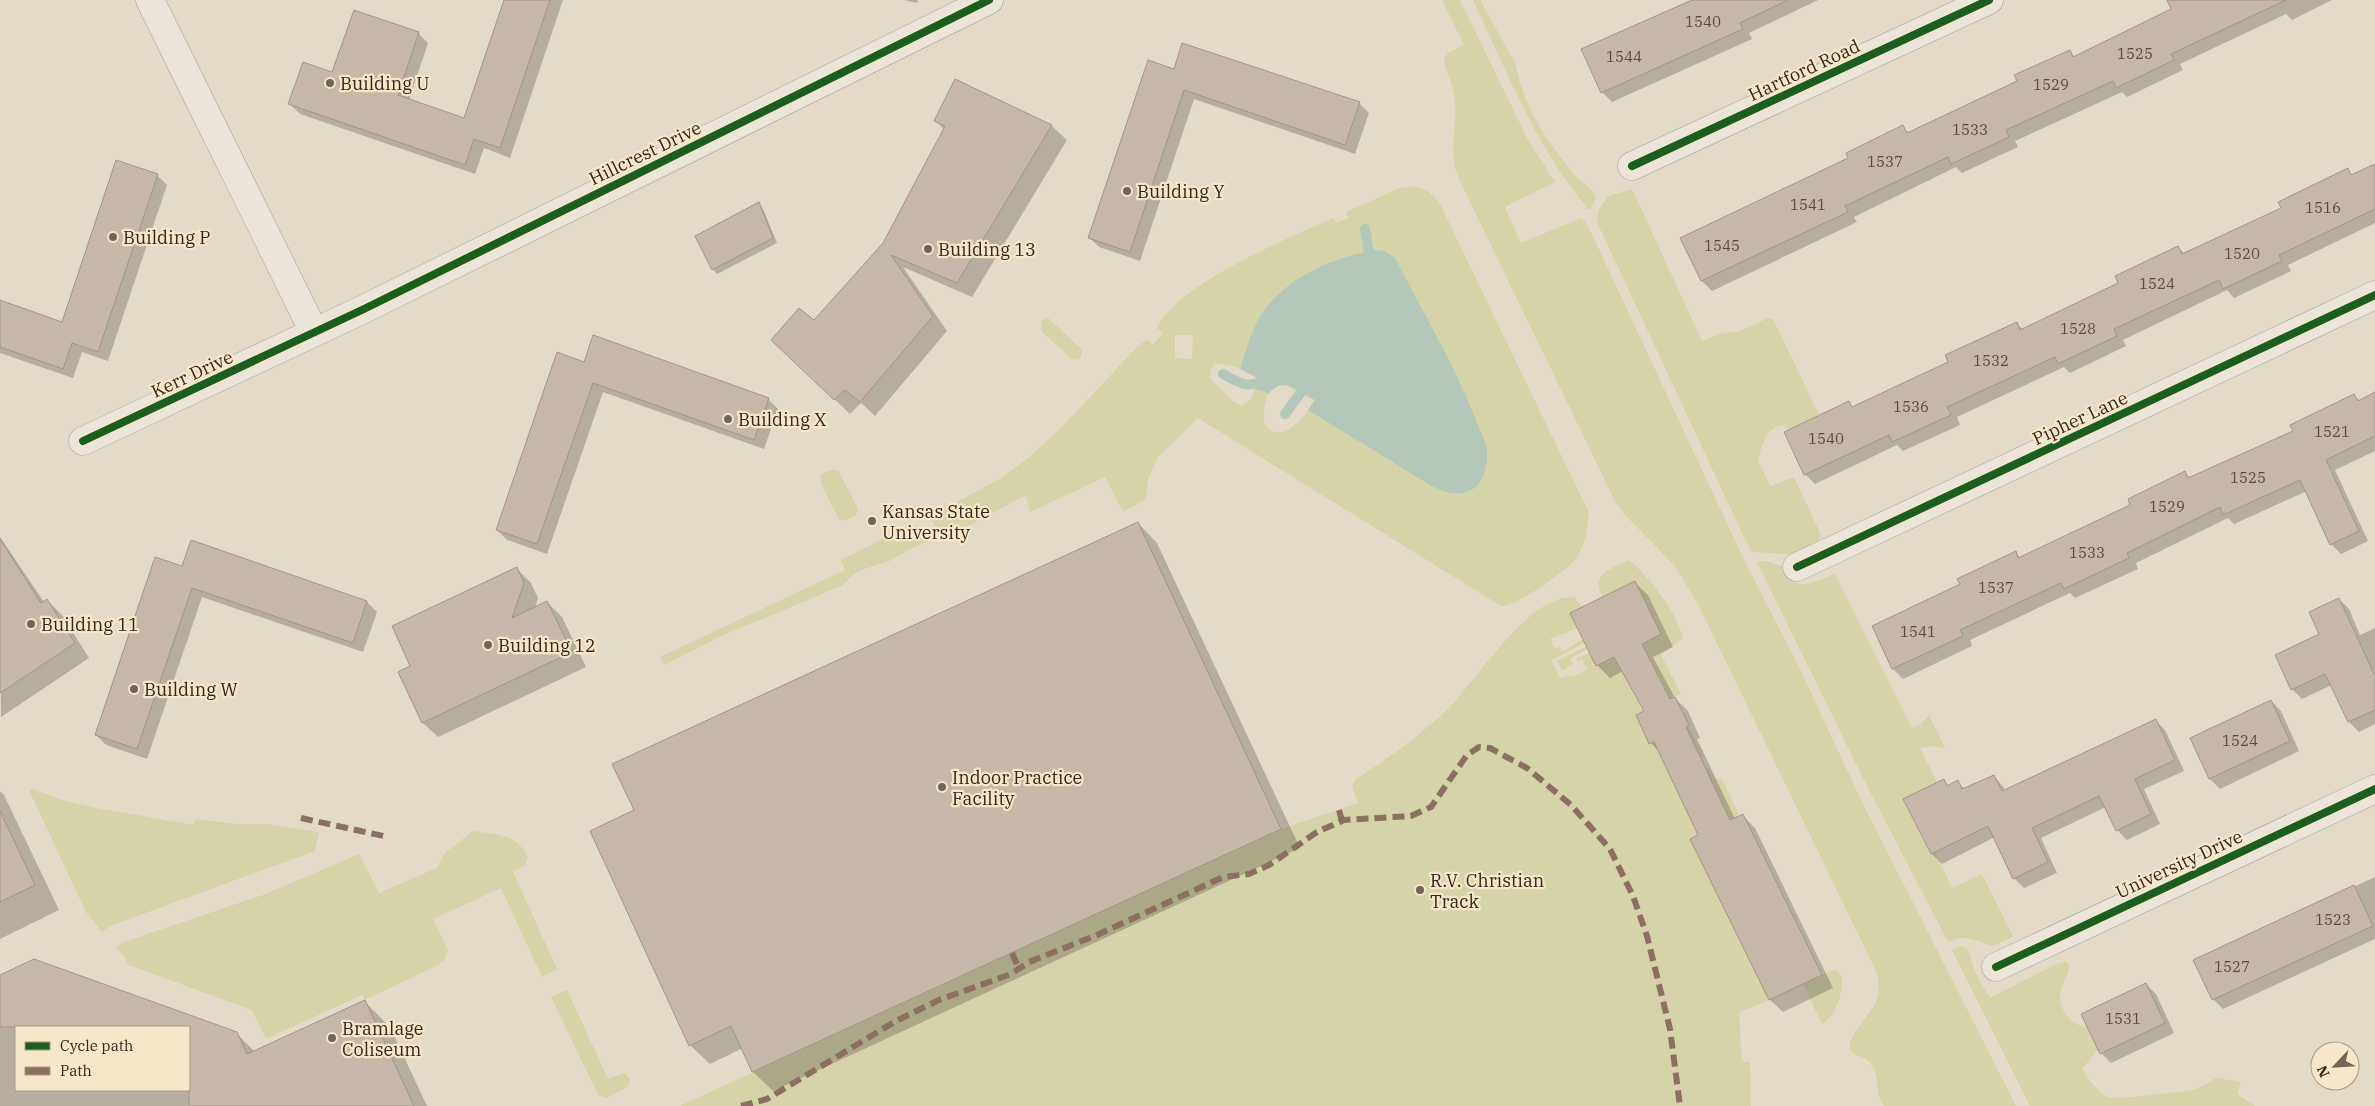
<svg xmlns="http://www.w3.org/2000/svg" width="2375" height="1106" font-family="'IBM Plex Serif',serif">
  <rect width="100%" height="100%" fill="#e3dac7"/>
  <!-- green -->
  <g fill="#d5d3a8" fill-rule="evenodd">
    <path d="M1442,0H1460L1528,140L1555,182L1506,206L1505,208L1521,243L1582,218L1589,228L1745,562L1797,663L1863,804L2016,1106H1884C1873,1089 1881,1078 1872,1065C1866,1056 1856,1057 1850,1050C1846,1035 1874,1013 1878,996C1880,988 1878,981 1877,973L1698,604L1675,566L1624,514L1614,499L1458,177C1448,151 1458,126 1455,100C1454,85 1446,73 1444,59L1448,53L1464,45Z"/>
    <path d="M1473,0H1480L1516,65C1523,106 1548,144 1575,175C1582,183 1591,187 1596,197L1591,209H1588C1536,147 1507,72 1473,0Z"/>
    <path d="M1410,186L1427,190L1439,202L1589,513C1587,529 1586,545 1576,558C1566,571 1516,607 1501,606L1198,418L1158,457L1148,479L1146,499L1123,512L1105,477L1030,512L1027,498L1024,496L970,525L912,548L889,561L858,571L841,586L719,637L664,665L660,657L845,570L841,560L907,527L918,526L922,533L935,527L932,518L938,512L998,480L1029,457L1062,427L1135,349L1147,339L1153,345L1163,333L1157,328C1177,284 1289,238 1333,218L1336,223L1349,218L1346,212L1400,188ZM1175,335H1193L1192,359L1175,358ZM1215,364C1228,364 1252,369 1259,382L1250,400L1241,406L1233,401L1210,378L1211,369ZM1283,384L1315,401C1308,411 1288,440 1272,431C1269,430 1266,425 1264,423C1263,407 1265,388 1283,384Z"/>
    <path d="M1632,189L1702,341L1723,333L1738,332L1768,318L1773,319L1819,415L1789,429L1782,425C1765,429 1762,446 1758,460L1770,486L1794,477L1820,533L1819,540C1796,561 1779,552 1752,552L1743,535L1597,222L1598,211L1608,196Z"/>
    <path d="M1048,318L1081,349L1082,355L1078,360L1072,359L1041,331V321Z"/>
    <path d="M831,470H838L858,509L856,515L845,521L839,519L821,484V475Z"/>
    <path d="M1629,560C1648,576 1678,613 1683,638L1661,655L1681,694L1636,715L1688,726L1704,756L1701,757L1688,732L1656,747L1686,809L1718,794L1706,769L1709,768L1714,779H1722L1739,815L1690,840L1769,1000L1740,1012L1739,1017L1742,1059L1744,1062H1750L1751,1106H680L1281,829L1358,803L1352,786L1355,780C1387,759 1415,739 1444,713C1475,684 1528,594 1574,597L1582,607L1578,628L1550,639L1555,649L1559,646L1562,652L1583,639L1585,643L1551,660L1560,678L1571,675L1572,677L1587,670L1582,659L1577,661L1576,659L1590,652L1596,666L1661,634L1635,582L1603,597C1589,575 1612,568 1629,560ZM1657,673L1668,694L1642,708L1631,688Z"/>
    <path d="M1766,561L1788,568L1794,582C1808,588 1822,579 1835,574L1912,728L1922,723L1929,715L1945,748L1930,746L1920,748L1937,782L1903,799L1930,854L1935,852L1952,888L1982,874L2013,937L1992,946C1977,941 1964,933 1948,942L1863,778L1757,562Z"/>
    <path d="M1587,646L1588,649L1570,658L1573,664L1562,671L1557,661Z"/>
    <path d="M33,789L59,799L91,807L194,825L195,819L236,824H266L319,832L315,851L110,926L102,932L86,912L29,790Z"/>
    <path d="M473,831C497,835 516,833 528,857L525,865L513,872L557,969L542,977L501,888L433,919L448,950L444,961L438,965L365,1000L362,995L266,1039L252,1010L126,964L127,961L117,948L121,943L263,895L359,854L379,893L437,868L445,853Z"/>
    <path d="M1960,946L1968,949L1977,977L1990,998L2056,964L2065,962L2069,964C2069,976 2061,983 2060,994C2059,1012 2072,1025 2088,1028L2098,1049L2082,1069C2087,1078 2098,1092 2108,1097C2114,1100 2185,1092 2196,1089C2203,1087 2210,1082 2216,1078L2241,1082L2237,1094L2255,1106H2030L1952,950Z"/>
    <path d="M1835,969L1842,976C1842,996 1838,1011 1822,1024L1803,984Z"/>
    <path d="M567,990L608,1079L624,1073L630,1079L628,1086L607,1098L600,1096L596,1090L551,997Z"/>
  </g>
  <!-- water -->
  <path fill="#b3c8ba" d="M1375,250L1385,251L1395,258C1423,312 1455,366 1477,423C1480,431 1487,442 1487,451C1488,463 1484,483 1473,489C1459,498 1443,492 1430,485L1308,410L1315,400C1299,391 1284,376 1269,393L1255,389L1259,382L1257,378L1240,369C1246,351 1251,331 1261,315C1286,277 1332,258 1375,250Z"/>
  <!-- shadow -->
  <g fill="#0003" fill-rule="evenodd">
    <path d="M505,0H563L510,158L484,148L475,174L300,114L290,104L333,74L418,33L428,43L409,100L465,119Z"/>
    <path d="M904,0H918L917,3Z"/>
    <path d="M1693,0H1818L1749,33L1752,39L1612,102L1602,92Z"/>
    <path d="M2176,0H2332L2292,20L2286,14L2180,64L2183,70L2127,97L2122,92L2015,141L2018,147L1962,173L1956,167L1854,217L1857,222L1712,291L1702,281L1682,239L1850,158L1903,127L1909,133L2018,82L2069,51L2075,57L2172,9Z"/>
    <path d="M1174,70L1359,103L1369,113L1355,154L1194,99L1140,261L1099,247L1089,237Z"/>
    <path d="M955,81L1052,126L1067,140L972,297L903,267L947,331L875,416L861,403L850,414L787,354L884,244L944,130L936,121Z"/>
    <path d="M2375,165V223L2288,265L2291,271L2234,298L2227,290L2123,340L2126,346L2070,373L2064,367L1957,417L1960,425L1903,451L1897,445L1815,484L1805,474L1849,403L1853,408L1950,363L2016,323L2023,330L2120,284L2178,247L2185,254L2282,209L2347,170L2353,176Z"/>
    <path d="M157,175L167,185L108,361L82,352L73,378L0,353V302L62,323Z"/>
    <path d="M758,204L763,209L777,243L717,274L713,269Z"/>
    <path d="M584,363L768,399L778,409L764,449L603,392L547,554L507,540L497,530Z"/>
    <path d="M2375,394V451L2335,470L2368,541L2341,554L2331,544L2307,491L2234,524L2228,518L2136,563L2138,569L2075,598L2070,593L1970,640L1972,646L1903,679L1893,669L1874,627L1962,585L2015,553L2021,558L2132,506L2185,473L2190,478L2294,432L2354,395L2360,401Z"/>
    <path d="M1138,523L1157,543L1300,848L773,1091L753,1072L743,1048L710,1064L690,1045L635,811Z"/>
    <path d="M0,537L44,602L47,600L62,615L89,658L1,717Z"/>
    <path d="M191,542L367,602L377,612L363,652L202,597L147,759L106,745L96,735L183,567Z"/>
    <path d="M516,568L531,583L538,598L535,608L547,602L562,617L586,667L438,737L423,723L399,673L412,667Z"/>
    <path d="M1635,583L1648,595L1673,647L1653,657L1675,698L1688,711L1700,738L1697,739L1735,819L1742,815L1755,828L1833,988L1783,1012L1770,1000L1692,840L1700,836L1660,753L1651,743L1646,712L1623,671L1610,678L1597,665Z"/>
    <path d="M2339,599L2349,609L2360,635L2375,628V724L2359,732L2349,722L2332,685L2302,699L2292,689Z"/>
    <path d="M2271,701L2281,711L2299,751L2220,789L2210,779L2191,739Z"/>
    <path d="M2155,720L2165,730L2184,771L2144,789L2160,824L2127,840L2117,830L2106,807L2041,838L2057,873L2024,888L2014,878L1995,837L1942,864L1932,854L1905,799L1943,780L1949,786L1957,782L1965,789L1994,776L2006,790Z"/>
    <path d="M0,791L4,795L59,910L0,939Z"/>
    <path d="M2375,877V939L2223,1009L2213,999L2195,961Z"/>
    <path d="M0,976L236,1033L255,1052L364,1001L390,1027L427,1106H0ZM16,1027H189V1090H16Z"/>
    <path d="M2146,984L2156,994L2174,1033L2111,1063L2101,1053Z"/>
  </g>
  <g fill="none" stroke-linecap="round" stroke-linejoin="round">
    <!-- stream -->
    <g stroke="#b3c8ba" stroke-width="10">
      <path d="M1365,229L1371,265"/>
      <path d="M1223,374C1242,385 1248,388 1269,380"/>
      <path d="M1285,414L1308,383"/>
    </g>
  </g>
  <!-- building -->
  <g fill="#c7b7a8" stroke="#a39487">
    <path d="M504,0H550L500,148L474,139L465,165L288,104L303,62L332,72L354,10L419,32L398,95L464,118Z"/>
    <path d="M1692,0H1788L1740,23L1743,29L1601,93L1581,49Z"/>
    <path d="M2167,0H2286L2171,54L2174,60L2116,88L2113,81L2006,130L2009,137L1951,164L1948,157L1845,206L1848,212L1701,281L1680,238L1848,158L1846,153L1903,125L1907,133L2017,81L2014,75L2070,50L2073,57L2171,9Z"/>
    <path d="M1182,43L1360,102L1345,145L1184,90L1130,252L1088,238L1148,60L1174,69Z"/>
    <path d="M955,79L1052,125L957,283L891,255L933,316L860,402L845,390L834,400L771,340L799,308L814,320L883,243L945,126L934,121Z"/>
    <path d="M116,160L158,174L98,352L72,343L63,369L0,347V300L62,322Z"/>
    <path d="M2375,164V209L2279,255L2282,261L2223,289L2219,280L2114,329L2117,336L2058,364L2055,357L1947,407L1951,415L1892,442L1889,435L1804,475L1784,432L1849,401L1852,407L1948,362L1945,355L2017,322L2020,330L2118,283L2115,276L2178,246L2182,254L2281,208L2278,202L2348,168L2351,175Z"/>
    <path d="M759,202L773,238L712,270L695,236Z"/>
    <path d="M593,335L769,398L754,440L593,383L537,544L496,530L557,352L584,362Z"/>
    <path d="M2375,392V436L2326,460L2359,531L2330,545L2300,480L2223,515L2220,507L2127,553L2129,558L2064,589L2061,583L1960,630L1963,636L1892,669L1872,626L1960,584L1957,579L2016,551L2018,558L2130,505L2128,499L2185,471L2188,478L2293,431L2290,425L2354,394L2358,401Z"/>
    <path d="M1138,522L1281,829L752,1072L731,1026L689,1046L590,831L634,810L612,764Z"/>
    <path d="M0,539L41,603L47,599L75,643L0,693Z"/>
    <path d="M191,540L367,601L353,643L192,588L137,749L95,735L155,557L182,566Z"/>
    <path d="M517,567L524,583L512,618L547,601L572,652L422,723L398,672L410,666L392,626Z"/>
    <path d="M1635,581L1661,634L1642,644L1670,699L1675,697L1689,725L1686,727L1730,820L1743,814L1822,975L1769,1000L1690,839L1698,835L1654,742L1649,744L1636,715L1644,711L1614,657L1596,666L1570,613Z"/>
    <path d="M2339,598L2375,676V710L2348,722L2325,674L2291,690L2275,655L2319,634L2309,612Z"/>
    <path d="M2271,700L2290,741L2209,779L2190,738Z"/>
    <path d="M2156,719L2175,760L2135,779L2151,814L2116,831L2099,796L2032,828L2048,862L2013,879L1988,826L1931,854L1903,799L1944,779L1947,786L1958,780L1962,789L1994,775L2002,791Z"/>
    <path d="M0,811L35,885L0,902Z"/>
    <path d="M2354,885L2373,926L2212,1000L2193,960Z"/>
    <path d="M34,959L237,1032L247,1054L365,1000L414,1106H189V1027H0V975Z"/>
    <path d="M2146,983L2165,1023L2100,1054L2081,1014Z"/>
  </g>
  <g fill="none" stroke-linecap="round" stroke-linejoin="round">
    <!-- minor casing -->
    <g stroke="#a79e91" stroke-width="29">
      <g id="minor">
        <path d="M150,0L314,332"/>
        <path d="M1632,166L1989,0"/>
        <path d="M83,441L364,309L989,0"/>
        <path d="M1797,567L2375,295"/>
        <path d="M1996,967L2375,789"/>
      </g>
    </g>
    <!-- minor -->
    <use href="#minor" stroke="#ebe4d9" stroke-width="28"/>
    <!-- quiet -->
    <g stroke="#8d6e63" stroke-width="6" stroke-dasharray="12 6" stroke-linecap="butt">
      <path d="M1339,810L1342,821"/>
      <path d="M301,818L388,837"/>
      <path d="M1012,953L1019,969"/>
      <path d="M741,1106L767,1099L896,1021L939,1000L1011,974L1029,962L1097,935L1223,877L1249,874L1269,865L1317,832L1344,820L1411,816L1431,807L1467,755L1479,747L1490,748L1527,768L1571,805L1610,849L1633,896L1647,936L1670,1029L1680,1106"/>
    </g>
    <!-- cycleway casing -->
    <g stroke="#f7e7ca" stroke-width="11">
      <g id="cycleway">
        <path d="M1632,166L1989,0"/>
        <path d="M83,441L364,309L989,0"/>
        <path d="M1797,567L2375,295"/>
        <path d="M1996,967L2375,789"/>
      </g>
    </g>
    <!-- cycleway -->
    <use href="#cycleway" stroke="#1b5e20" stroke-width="8"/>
  </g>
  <!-- markers -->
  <g fill="#726457" stroke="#f7e7ca" stroke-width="2">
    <circle cx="330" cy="83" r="5"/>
    <circle cx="1127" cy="191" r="5"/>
    <circle cx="113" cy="237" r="5"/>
    <circle cx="928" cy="249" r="5"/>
    <circle cx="728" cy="419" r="5"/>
    <circle cx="872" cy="521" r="5"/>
    <circle cx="31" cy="624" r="5"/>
    <circle cx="488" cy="645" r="5"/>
    <circle cx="134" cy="689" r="5"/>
    <circle cx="942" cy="787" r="5"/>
    <circle cx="1420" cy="890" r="5"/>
    <circle cx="332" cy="1038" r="5"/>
  </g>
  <g text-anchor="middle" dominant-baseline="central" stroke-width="4.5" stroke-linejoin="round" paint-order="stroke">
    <!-- number labels -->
    <g font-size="15" fill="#5a4a3e">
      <text x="1703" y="21">1540</text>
      <text x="2135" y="53">1525</text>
      <text x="1624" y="56">1544</text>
      <text x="2051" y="84">1529</text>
      <text x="1970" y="129">1533</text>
      <text x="1885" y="161">1537</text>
      <text x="1808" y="204">1541</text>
      <text x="2323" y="207">1516</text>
      <text x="1722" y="245">1545</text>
      <text x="2242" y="253">1520</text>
      <text x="2157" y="283">1524</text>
      <text x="2078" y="328">1528</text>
      <text x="1991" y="360">1532</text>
      <text x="1911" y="406">1536</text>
      <text x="2332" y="431">1521</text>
      <text x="1826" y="438">1540</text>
      <text x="2248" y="477">1525</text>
      <text x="2167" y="506">1529</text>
      <text x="2087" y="552">1533</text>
      <text x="1996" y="587">1537</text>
      <text x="1918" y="631">1541</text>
      <text x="2240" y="740">1524</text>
      <text x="2333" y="919">1523</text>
      <text x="2232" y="966">1527</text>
      <text x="2123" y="1018">1531</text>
    </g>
    <!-- street labels -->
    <g font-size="18" fill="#35251a" stroke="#f7e7ca">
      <text transform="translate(1804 70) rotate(-25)">Hartford Road</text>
      <text transform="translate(645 153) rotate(-26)">Hillcrest Drive</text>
      <text transform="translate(192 374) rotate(-25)">Kerr Drive</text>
      <text transform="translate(2080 418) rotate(-25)">Pipher Lane</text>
      <text transform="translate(2179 864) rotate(-25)">University Drive</text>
    </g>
    <!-- poi labels -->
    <g font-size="18" fill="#35251a" stroke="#f7e7ca" text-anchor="start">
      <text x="340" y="83">Building U</text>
      <text x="1137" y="191">Building Y</text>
      <text x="123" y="237">Building P</text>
      <text x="938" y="249">Building 13</text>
      <text x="738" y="419">Building X</text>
      <text x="882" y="511">Kansas State<tspan x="882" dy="21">University</tspan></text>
      <text x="41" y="624">Building 11</text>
      <text x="498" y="645">Building 12</text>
      <text x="144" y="689">Building W</text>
      <text x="952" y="777">Indoor Practice<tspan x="952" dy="21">Facility</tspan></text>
      <text x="1430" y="880">R.V. Christian<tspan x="1430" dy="21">Track</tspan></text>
      <text x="342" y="1028">Bramlage<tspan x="342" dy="21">Coliseum</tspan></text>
    </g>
  </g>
  <!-- legend -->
  <rect x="15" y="1026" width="175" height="65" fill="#f7e7ca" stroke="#a99984"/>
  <rect x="25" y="1042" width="25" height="8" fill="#1b5e20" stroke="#a99984"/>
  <text x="60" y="1051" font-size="15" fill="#35251a">Cycle path</text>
  <rect x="25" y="1067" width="25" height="8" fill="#8d6e63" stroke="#a99984"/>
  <text x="60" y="1076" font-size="15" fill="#35251a">Path</text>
  <!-- north arrow -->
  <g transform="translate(2335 1066) rotate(245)"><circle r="24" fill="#f7e7ca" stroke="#a99984"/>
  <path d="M0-4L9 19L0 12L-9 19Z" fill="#726457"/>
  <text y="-8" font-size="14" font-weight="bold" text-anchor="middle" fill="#35251a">N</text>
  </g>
</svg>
